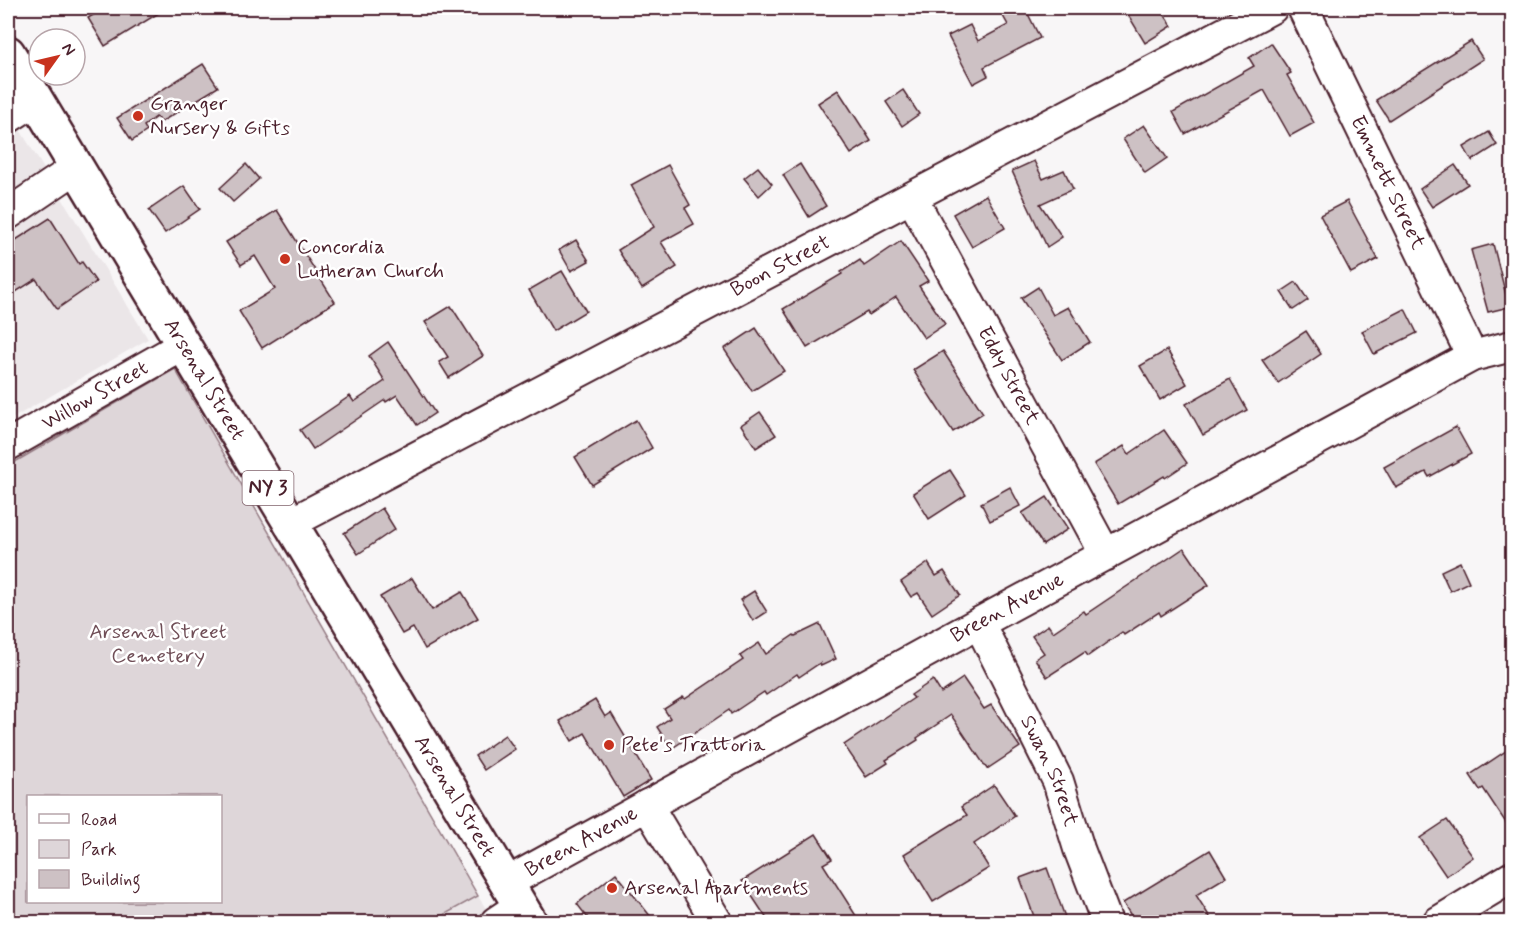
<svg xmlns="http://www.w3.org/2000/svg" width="1520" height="930" font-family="Mynerve,sans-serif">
  <rect width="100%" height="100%" fill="#f8f6f7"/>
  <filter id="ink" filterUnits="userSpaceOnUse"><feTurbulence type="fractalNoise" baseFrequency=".0167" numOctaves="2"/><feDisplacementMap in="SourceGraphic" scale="12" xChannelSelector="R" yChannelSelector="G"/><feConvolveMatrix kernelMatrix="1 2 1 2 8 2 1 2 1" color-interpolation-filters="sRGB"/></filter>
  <g filter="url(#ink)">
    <!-- built -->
    <g fill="#ebe6e8">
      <path d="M8,110L148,339L8,421Z"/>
      <path d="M478,896L494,922H431Z"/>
    </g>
    <!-- green -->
    <path fill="#ded6d9" stroke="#947a82" stroke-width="1.5" fill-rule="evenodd" d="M175,369L478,896L431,922H8V466ZM28,796H220V902H28Z"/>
    <!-- building -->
    <g fill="#cdc1c4" stroke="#4a1f2b" stroke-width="1.5">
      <path d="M105,8H167L105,46L88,18Z"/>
      <path d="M1019,8H1025L1040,38L984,67L988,76L973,84L948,36L970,25L978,41L1008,25L1003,16Z"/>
      <path d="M1124,8H1160L1172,26L1145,43Z"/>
      <path d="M1471,41L1483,59L1389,120L1376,100Z"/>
      <path d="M1271,43L1291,73L1287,75L1314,123L1290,136L1264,90L1185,134L1173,112L1254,66L1249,58Z"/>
      <path d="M203,64L218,87L161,122L156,117L144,126L147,131L132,141L117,118Z"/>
      <path d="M838,90L871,141L851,154L818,103Z"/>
      <path d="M903,90L919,114L902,126L886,102Z"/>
      <path d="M1144,125L1167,158L1145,173L1123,139Z"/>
      <path d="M1489,132L1497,145L1472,161L1464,147Z"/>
      <path d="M1034,161L1043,179L1064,170L1073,189L1040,204L1062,237L1047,247L1012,171Z"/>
      <path d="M246,164L259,179L233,202L220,188Z"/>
      <path d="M800,164L826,206L809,217L783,175Z"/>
      <path d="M668,165L690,205L685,208L694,224L661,242L677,267L642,289L618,250L654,227L631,185Z"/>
      <path d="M1455,165L1468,184L1432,207L1420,189Z"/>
      <path d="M758,167L772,184L759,196L744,178Z"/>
      <path d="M184,186L200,209L165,233L149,210Z"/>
      <path d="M986,195L1005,228L972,247L953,214Z"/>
      <path d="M1347,201L1378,259L1351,273L1320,215Z"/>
      <path d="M277,210L335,302L262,348L239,311L275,289L255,256L241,265L226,242Z"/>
      <path d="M50,218L79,264L82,262L96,282L57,309L36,279L8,297V245Z"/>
      <path d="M576,240L589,261L571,271L559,250Z"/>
      <path d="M901,241L928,281L919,286L945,324L924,338L896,297L869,315L867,312L807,348L783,309L842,274L841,272L860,260L864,266Z"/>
      <path d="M1493,244L1509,307L1488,312L1471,250Z"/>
      <path d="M562,271L586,311L553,331L529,290Z"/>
      <path d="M1296,282L1308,300L1293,310L1281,292Z"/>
      <path d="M1038,287L1053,315L1068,307L1090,342L1062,360L1021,298Z"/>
      <path d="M451,306L483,356L449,378L439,362L448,357L425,322Z"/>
      <path d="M1405,309L1417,333L1374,354L1362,331Z"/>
      <path d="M756,328L784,371L752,391L724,349Z"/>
      <path d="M1306,331L1321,354L1278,383L1262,360Z"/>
      <path d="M388,342L435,413L417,425L397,395L386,402L385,400L313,449L300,430L350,396L354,402L385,381L369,356Z"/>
      <path d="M1167,350L1187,384L1160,400L1140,366Z"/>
      <path d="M943,351L983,413L953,432L913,370Z"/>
      <path d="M1230,379L1247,410L1203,435L1186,404Z"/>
      <path d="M760,412L776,435L756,448L741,425Z"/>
      <path d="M636,420L652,448L592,485L575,457Z"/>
      <path d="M1456,427L1471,454L1429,477L1426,472L1396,488L1384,467Z"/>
      <path d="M1164,430L1187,463L1165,478L1164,476L1118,504L1094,464L1124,446L1129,454Z"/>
      <path d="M950,470L966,495L929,519L913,493Z"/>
      <path d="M1010,487L1020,506L990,521L981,503Z"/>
      <path d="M1047,497L1068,529L1043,545L1022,513Z"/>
      <path d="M382,508L395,529L358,554L344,533Z"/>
      <path d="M1184,548L1209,585L1161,616L1159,612L1124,635L1122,632L1088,656L1085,652L1047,677L1035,659L1044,653L1032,636L1048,625L1053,632L1084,611L1086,614Z"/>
      <path d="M1460,562L1469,582L1450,591L1441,571Z"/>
      <path d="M928,563L936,576L944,571L960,595L932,614L918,593L911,597L901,582Z"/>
      <path d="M412,578L432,610L462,592L478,618L425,649L413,628L402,634L380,597Z"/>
      <path d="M754,591L767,612L753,621L740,600Z"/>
      <path d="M820,624L836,659L821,666L820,663L799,677L797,674L766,695L764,692L731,714L729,710L671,749L657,727L670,718L664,709L683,697L685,699L743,660L740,656L759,643L766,654L794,635L795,636Z"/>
      <path d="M963,678L984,709L991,705L1020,747L987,769L951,715L917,738L918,740L886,760L888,763L866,777L844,745L914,698L911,695L933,680L941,693Z"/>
      <path d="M595,700L605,717L611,713L651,780L623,797L585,733L572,741L560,721Z"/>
      <path d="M505,735L515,749L484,770L475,756Z"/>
      <path d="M1512,747V832L1483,788L1480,790L1470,775Z"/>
      <path d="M994,785L1015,816L974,844L989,868L933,902L904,854L967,815L961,807Z"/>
      <path d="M1447,820L1473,857L1446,876L1420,838Z"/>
      <path d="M816,834L832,859L823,864L860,922H769L742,881Z"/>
      <path d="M1210,850L1226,877L1196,895L1213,922H1135L1123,903Z"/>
      <path d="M1047,868L1065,917L1049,922H1036L1020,878Z"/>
      <path d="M616,873L655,922H591L577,904Z"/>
    </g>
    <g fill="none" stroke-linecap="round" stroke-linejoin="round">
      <!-- minor casing -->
      <g stroke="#4a1f2b" stroke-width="34">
        <g id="minor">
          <path id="s1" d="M1303,8L1472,356"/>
          <path d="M8,118L36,100"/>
          <path id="s2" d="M912,198L1106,555"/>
          <path d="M8,214L76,168"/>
          <path id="s3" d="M8,445L182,346"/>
          <path id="s4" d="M289,524L1272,8"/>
          <path id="s5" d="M979,623L1058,781L1079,849L1107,922"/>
          <path d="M647,805L717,922"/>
          <path id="s6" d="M506,883L979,623L1472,356L1512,346"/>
          <path d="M496,922L520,906"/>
          <path d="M1438,922L1512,877"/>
        </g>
      </g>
      <!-- highway casing -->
      <g stroke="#4a1f2b" stroke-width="38">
        <g id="highway">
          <path id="s7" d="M8,53L530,922"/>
        </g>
      </g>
      <!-- minor -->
      <use href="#minor" stroke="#fff" stroke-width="30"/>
      <!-- highway -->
      <use href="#highway" stroke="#fff" stroke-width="33"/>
    </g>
  </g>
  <!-- markers -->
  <g fill="#c8321e" stroke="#fff" stroke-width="2">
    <circle cx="138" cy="116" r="6"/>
    <circle cx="285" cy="259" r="6"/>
    <circle cx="609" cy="745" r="6"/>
    <circle cx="612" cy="888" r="6"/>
  </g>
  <g text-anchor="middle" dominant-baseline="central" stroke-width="5" stroke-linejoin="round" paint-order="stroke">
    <!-- shield labels -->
    <rect fill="#fff" stroke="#80626b" stroke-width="1.5" x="242.5" y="471" width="51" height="34" rx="4.5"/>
    <g font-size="20" font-weight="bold" fill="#4a1f2b">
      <text x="268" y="488">NY 3</text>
    </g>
    <!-- poi labels -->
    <g font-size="21" fill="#4a1f2b" stroke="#fff" text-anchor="start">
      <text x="150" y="104">Granger<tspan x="150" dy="24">Nursery &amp; Gifts</tspan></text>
      <text x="297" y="247">Concordia<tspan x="297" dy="24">Lutheran Church</tspan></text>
      <text x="621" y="745">Pete's Trattoria</text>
      <text x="624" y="888">Arsenal Apartments</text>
    </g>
    <!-- street labels -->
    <g font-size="21" fill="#4a1f2b" stroke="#fff">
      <text stroke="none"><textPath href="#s1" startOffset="194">Emmett Street</textPath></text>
      <text stroke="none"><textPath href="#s4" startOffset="555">Boon Street</textPath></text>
      <text stroke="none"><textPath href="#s2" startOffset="202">Eddy Street</textPath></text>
      <text stroke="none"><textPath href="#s7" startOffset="381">Arsenal Street</textPath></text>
      <text stroke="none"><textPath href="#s3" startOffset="100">Willow Street</textPath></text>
      <text stroke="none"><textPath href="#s6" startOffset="572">Breen Avenue</textPath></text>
      <text stroke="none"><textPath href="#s5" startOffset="164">Swan Street</textPath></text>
      <text stroke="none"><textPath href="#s7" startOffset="867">Arsenal Street</textPath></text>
      <text stroke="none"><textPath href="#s6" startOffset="86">Breen Avenue</textPath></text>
    </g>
    <!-- park labels -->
    <g font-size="21" fill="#6f4d56" stroke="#fff">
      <text x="158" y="632">Arsenal Street<tspan x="158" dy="24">Cemetery</tspan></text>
    </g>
  </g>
  <!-- margin -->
  <rect width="1520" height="930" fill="none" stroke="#fff" stroke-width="30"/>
  <rect x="15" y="15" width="1490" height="900" fill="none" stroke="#4a1f2b" stroke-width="2" filter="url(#ink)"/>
  <!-- legend -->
  <rect x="27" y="795" width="195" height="108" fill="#ffffff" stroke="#b7a5aa" stroke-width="1.5"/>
  <rect x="39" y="814" width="30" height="9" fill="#ffffff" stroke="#b7a5aa" stroke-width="1.5"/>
  <text x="81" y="825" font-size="18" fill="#4a1f2b">Road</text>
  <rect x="39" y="840" width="30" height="18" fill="#ded6d9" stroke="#b7a5aa" stroke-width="1.5"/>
  <text x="81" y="855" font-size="18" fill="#4a1f2b">Park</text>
  <rect x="39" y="870" width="30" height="18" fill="#cdc1c4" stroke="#b7a5aa" stroke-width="1.5"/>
  <text x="81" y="885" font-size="18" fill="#4a1f2b">Building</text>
  <!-- north arrow -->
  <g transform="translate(57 57) rotate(56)"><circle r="28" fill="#ffffff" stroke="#b7a5aa" stroke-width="1.5"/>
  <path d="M0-4.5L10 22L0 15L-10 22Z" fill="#c8321e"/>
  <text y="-9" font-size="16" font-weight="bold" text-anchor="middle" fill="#4a1f2b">N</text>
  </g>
</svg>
